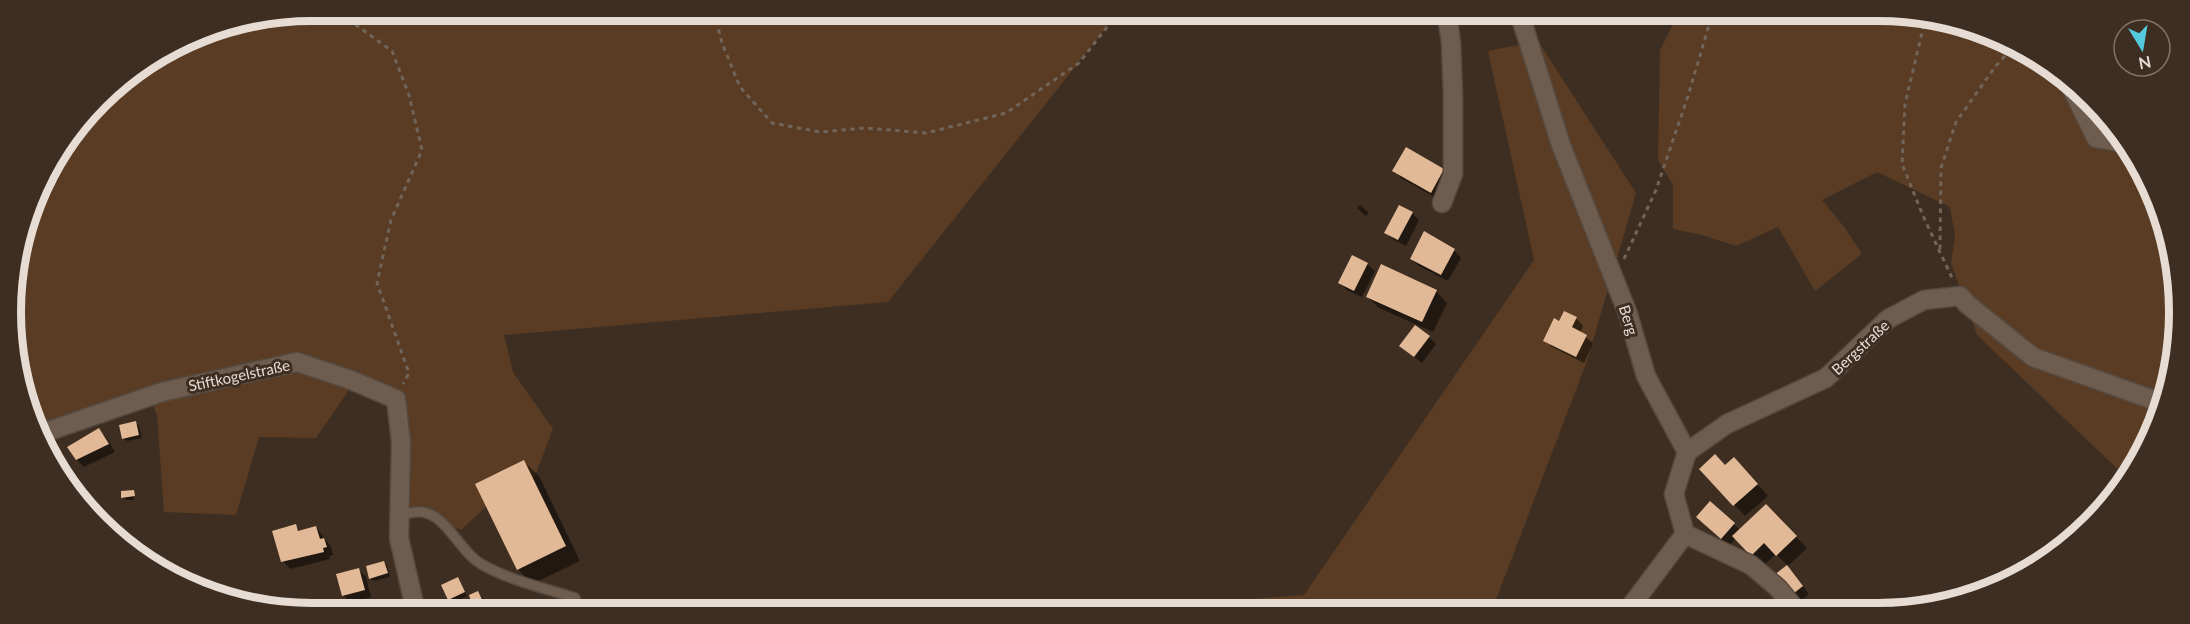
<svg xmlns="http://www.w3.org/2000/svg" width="2190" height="624" font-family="Lato,sans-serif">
  <rect width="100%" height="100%" fill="#3e2e21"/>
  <!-- green -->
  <g fill="#593c23">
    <path d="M312,11L1118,13L888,302L504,335L513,372L553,429L528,494L491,502L461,530L404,507V400L358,377L316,438L259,437L236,515L164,512L157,415L145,388L68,424L44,441L26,409L11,292L41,179L113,86L197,33Z"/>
    <path d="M1678,15L1936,16L2045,61L2128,144L2174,253V370L2139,462L2127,478L1977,335L1951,263L1955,236L1950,207L1877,172L1822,200L1845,228L1862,254L1815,291L1778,227L1736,246L1702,235L1673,229V185L1658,160L1660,50Z"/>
    <path d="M1538,41L1636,193L1587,361L1492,610H1164L1169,605L1304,595L1534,260L1488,51Z"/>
  </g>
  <!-- shadow -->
  <g fill="#0007">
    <path d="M1406,149L1443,170L1451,178L1438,199L1401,178L1394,170Z"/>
    <path d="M1360,205L1369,213L1366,216L1357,208Z"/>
    <path d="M1412,213L1419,220L1406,246L1394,240L1386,233Z"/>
    <path d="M1454,250L1461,258L1448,281L1419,266L1411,259Z"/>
    <path d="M1367,264L1375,271L1362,297L1347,290L1340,283Z"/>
    <path d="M1382,266L1436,291L1447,303L1433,332L1379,308L1367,297Z"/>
    <path d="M1576,318L1583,326L1580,333L1593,343L1584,363L1552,347L1545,340Z"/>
    <path d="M1429,337L1436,344L1422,363L1401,346Z"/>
    <path d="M136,423L139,426L142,438L127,441L123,438Z"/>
    <path d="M99,430L106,437L115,452L84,467L77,460Z"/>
    <path d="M48,444L57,459L54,460L46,445Z"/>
    <path d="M524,462L539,476L580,561L532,584L518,569Z"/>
    <path d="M1726,466L1745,470L1768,496L1745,516L1701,469Z"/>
    <path d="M134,491V500H126L123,497Z"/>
    <path d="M1711,503L1740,530L1777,517L1807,548L1788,566L1776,554L1763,566L1736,538L1729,546L1705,524Z"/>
    <path d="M295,526L301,532L316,527L331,547L333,555L329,556L330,559L290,569L283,561Z"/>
    <path d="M384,563L387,566L390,577L374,581L370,578Z"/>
    <path d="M358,570L366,577L371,597L351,603L343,595Z"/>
    <path d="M1794,575L1809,594L1798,603L1790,596Z"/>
    <path d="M458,579L467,596L453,602L449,599Z"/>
    <path d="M477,593L485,600L488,608H463L462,607L473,602Z"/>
  </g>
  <!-- building -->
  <g fill="#e2b997">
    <path d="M1406,147L1444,169L1431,193L1392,171Z"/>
    <path d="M1399,205L1413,212L1398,240L1384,233Z"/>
    <path d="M1424,231L1455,249L1441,275L1410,259Z"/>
    <path d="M1352,255L1368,263L1354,291L1338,283Z"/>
    <path d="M1381,264L1437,290L1422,322L1366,297Z"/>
    <path d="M1564,311L1577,317L1572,327L1587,335L1576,357L1543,341L1554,318L1559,321Z"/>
    <path d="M1415,325L1430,336L1414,357L1399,346Z"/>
    <path d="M136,421L139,435L122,439L119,425Z"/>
    <path d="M99,428L109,444L76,460L67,447Z"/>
    <path d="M1715,454L1725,465L1734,457L1758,484L1733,506L1699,469Z"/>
    <path d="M524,460L566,546L517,570L475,484Z"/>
    <path d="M134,490L135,496L121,498V491Z"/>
    <path d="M1710,501L1735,523L1721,539L1696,517Z"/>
    <path d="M1766,504L1797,536L1776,556L1764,543L1751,556L1732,536Z"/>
    <path d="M296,524L298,531L316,526L320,539L324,538L327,547L323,548L324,552L281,562L272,531Z"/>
    <path d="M384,561L388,573L369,579L366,566Z"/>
    <path d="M1787,565L1803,586L1789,597L1773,576Z"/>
    <path d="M359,568L365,590L342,596L336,574Z"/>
    <path d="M458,577L465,592L448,600L441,585Z"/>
    <path d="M478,591L486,608H461L460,606L471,601L469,595Z"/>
  </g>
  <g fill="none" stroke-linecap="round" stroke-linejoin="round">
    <!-- lane casing -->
    <g stroke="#56493f" stroke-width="12">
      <path id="lane" d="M399,515C406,514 415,511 422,512C447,515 460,553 483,565C511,581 545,588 575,598"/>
    </g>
    <!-- street casing -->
    <g stroke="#56493f" stroke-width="21">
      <g id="street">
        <path d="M1520,15L1561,145L1628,314L1646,376L1687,452L1674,494L1685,534"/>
        <path d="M2071,87L2096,138L2129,144"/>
        <path d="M1442,203L1453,174V95L1451,43L1447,15"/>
        <path d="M40,434L162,392L297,362L351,380L396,399L401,442L399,538L415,608"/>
        <path d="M1687,452L1727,424L1826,378L1888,319L1924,300L1960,296L1967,304L2033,357L2162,403"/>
        <path d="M1685,534L1751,565L1778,588L1797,611"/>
        <path d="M1628,610L1685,534"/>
      </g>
    </g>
    <!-- path -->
    <g stroke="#726458" stroke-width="3" stroke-dasharray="4.5 4.5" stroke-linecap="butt">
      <path d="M332,11L349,20L392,51L409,95L422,150L391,220L377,283L409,373L403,384"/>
      <path d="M714,12L722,43L740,87L772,123L820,132L865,128L926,133L1006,113L1079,63L1118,13"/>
      <path d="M1926,16L1905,104L1902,164L1924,218L1953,280"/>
      <path d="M1940,249L1941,168L1956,122L1995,67L2012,48"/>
      <path d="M1624,259L1656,190L1688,96L1712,15"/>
    </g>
    <!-- lane -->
    <use href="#lane" stroke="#6e5d4f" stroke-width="9"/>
    <!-- street -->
    <use href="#street" stroke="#6e5d4f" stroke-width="18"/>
  </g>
  <g text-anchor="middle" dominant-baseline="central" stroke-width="6" stroke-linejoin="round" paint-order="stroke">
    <!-- street labels -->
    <g font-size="15" fill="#e6dcd4" stroke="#3e2e21">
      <text transform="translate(1629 320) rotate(72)">Berg</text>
      <text transform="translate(1860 347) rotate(-43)">Bergstraße</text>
      <text transform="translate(239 375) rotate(-12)">Stiftkogelstraße</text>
    </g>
  </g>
  <!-- crop -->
  <path d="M0 0H2190V624H0ZM312 21H1878A291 291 0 0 1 2169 312V312A291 291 0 0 1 1878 603H312A291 291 0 0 1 21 312V312A291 291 0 0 1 312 21Z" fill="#3e2e21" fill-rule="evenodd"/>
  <path fill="none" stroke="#e6dcd4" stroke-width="8" d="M312 21H1878A291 291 0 0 1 2169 312V312A291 291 0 0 1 1878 603H312A291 291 0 0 1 21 312V312A291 291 0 0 1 312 21Z"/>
  <!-- north arrow -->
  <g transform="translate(2142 48) rotate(169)"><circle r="28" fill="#3e2e21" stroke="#817469" stroke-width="1.5"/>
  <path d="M0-4.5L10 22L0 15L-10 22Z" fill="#54cade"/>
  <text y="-9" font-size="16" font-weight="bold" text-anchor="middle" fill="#e6dcd4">N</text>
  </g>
</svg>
